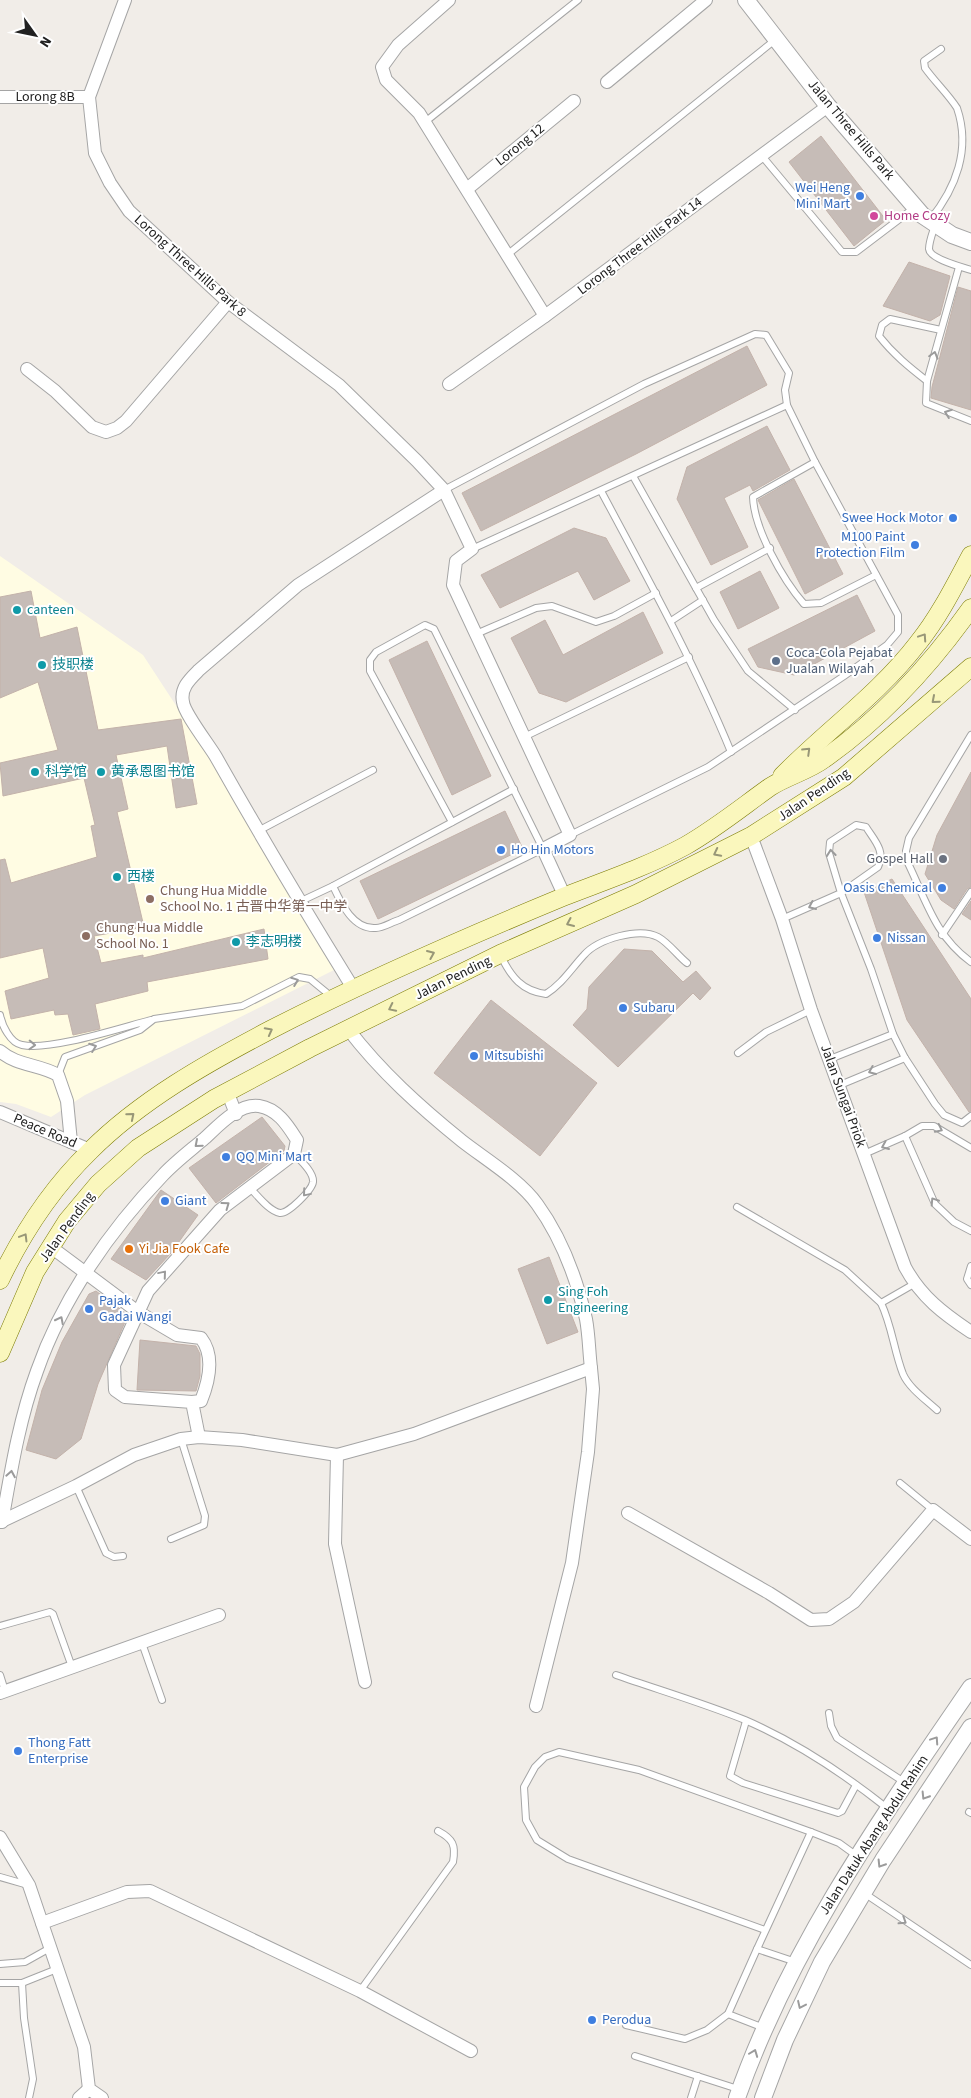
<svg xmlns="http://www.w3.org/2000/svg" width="971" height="2098" font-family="'Source Sans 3','Noto Sans SC',sans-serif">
  <rect width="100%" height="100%" fill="#f1ede8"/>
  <!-- education -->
  <path fill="#fffce3" d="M0,556L143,655L258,831L340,967L85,1095L51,1117L16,1104L0,1102Z"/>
  <!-- building -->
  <g fill="#c6bcb7" stroke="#c3b2aa">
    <path d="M821,136L886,220L854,246L789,162Z"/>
    <path d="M909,262L950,276L940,315L930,321L883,306Z"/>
    <path d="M958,287L971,291V410L931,398L932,387Z"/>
    <path d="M747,346L767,385L636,454L481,531L462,493Z"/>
    <path d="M767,426L790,470L753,491L750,485L724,498L748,547L711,565L677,499L687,467Z"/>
    <path d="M794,479L843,574L805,594L758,500Z"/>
    <path d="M574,528L606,538L630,581L594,600L578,571L500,608L481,575Z"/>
    <path d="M760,571L779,608L738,629L720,592Z"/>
    <path d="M31,591L40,638L77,627L98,730L181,719L197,804L176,808L167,746L116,755L128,809L117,812L144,927L94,936L101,963L143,955V958L264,929L268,959L147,982L148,991L95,1004L100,1029L73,1035L68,1014L55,1015L54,1010L11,1019L5,991L49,978L43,948L0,958V860L5,859L11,883L97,857L91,826L95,825L84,778L3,796L0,763L58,750L38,682L0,698V597Z"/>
    <path d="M857,595L875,631L794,675L758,667L748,649Z"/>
    <path d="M643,612L663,653L566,702L539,693L511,638L545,620L563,655Z"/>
    <path d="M427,641L491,776L452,795L389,660Z"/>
    <path d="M971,772V887L967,889L954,909L941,900L925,874L937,835Z"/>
    <path d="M505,811L523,849L378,919L360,881Z"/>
    <path d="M892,879L971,999V1111L969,1112L907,1020L864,892Z"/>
    <path d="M971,901V920L962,914Z"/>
    <path d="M624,949L652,951L683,982L696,971L711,988L700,1000L693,993L618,1067L573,1025L587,1009L589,987Z"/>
    <path d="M491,1000L597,1083L540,1156L434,1073Z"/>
    <path d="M262,1117L285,1146L284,1151L216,1203L189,1168Z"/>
    <path d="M161,1190L198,1215L171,1253L146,1280L111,1259Z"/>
    <path d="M549,1257L578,1332L547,1344L518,1269Z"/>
    <path d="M96,1291L128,1315L98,1384L81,1439L56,1459L26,1450L42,1390L62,1342L89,1294Z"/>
    <path d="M140,1340L196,1346L200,1354V1376L196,1391L137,1390Z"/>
  </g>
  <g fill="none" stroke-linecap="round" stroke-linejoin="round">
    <!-- service casing -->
    <g stroke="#a5a5a5" stroke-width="8">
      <g id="service">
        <path d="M425,122L578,0"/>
        <path d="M762,156L842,252H856L914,208"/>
        <path d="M930,220C956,188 971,149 957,108C948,94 935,82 925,68L924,61L941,49"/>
        <path d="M935,225C933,232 929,241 929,249C930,259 962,267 971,270"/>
        <path d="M507,255L775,40"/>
        <path d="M959,267L927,381L926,403L971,421"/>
        <path d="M927,381C909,367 893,354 879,336L882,325L890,319L941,330"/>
        <path d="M815,462L753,497C754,529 783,580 804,604L821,603L876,575"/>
        <path d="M633,476L714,620L748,671L795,710"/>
        <path d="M444,490L644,384L755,334L766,335L789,373L785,390L787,405"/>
        <path d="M601,491C647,577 694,662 731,752"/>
        <path d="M472,549L787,405L815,462L898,615V632L887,645L844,676L708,767L570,835"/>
        <path d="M696,588L770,548"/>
        <path d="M671,621L703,600"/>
        <path d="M476,634L536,608L552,606L596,622L614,616L656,593"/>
        <path d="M971,735L909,838L906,851L907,861C926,900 935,936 971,962"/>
        <path d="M524,737L689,657"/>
        <path d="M258,831L373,770"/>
        <path d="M333,886C341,903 353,930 376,928C383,928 392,922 399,920L543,849L434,629L425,625L376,652L370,660V671L452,822"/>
        <path d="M299,902L333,886L514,789"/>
        <path d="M782,919L841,893L878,867C886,851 874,840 866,827L856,825L830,842L829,853L841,893L871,969L893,1034L905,1058L935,1104L944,1115L962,1123L971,1116"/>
        <path d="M942,935L971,892"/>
        <path d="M501,956C511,977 522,991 546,994C562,984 571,969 584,955C598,939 639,927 658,937C669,943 678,956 687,963"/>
        <path d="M0,1015C2,1025 10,1043 22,1045C50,1051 120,1028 151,1020"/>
        <path d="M738,1053L766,1032L811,1010"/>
        <path d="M830,1059L893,1034"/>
        <path d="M58,1075L65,1057L140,1030L154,1019L242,1006L299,977L310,979L332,997"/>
        <path d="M840,1085L905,1058"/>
        <path d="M905,1136L935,1204L954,1222L971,1231"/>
        <path d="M864,1154L905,1136L922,1126H934L971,1148"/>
        <path d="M250,1188C258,1196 269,1211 280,1213C288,1214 312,1190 313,1182C314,1172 300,1160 294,1154"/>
        <path d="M737,1207L845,1270L881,1303"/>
        <path d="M971,1266L967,1279L971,1285"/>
        <path d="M914,1284L881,1303C892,1326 894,1351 903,1374C909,1388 926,1400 937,1410"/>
        <path d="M900,1483L933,1510"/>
        <path d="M76,1486L106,1553L114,1557L123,1556"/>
        <path d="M171,1539L204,1525L205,1516L181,1439"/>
        <path d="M0,1626L50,1612L53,1614L72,1667"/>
        <path d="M142,1643L162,1700"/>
        <path d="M0,1675L5,1691"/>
        <path d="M616,1675C659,1690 703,1703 745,1720C796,1742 844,1774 887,1808"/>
        <path d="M829,1713L831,1726L837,1738L904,1782"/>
        <path d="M746,1721L730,1776L743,1783L838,1813L842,1811L856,1785"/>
        <path d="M969,1812L971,1813"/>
        <path d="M0,1877L28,1885"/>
        <path d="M864,1893L971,1965"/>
        <path d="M765,1930L568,1859L537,1840L526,1820L524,1787L535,1767L545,1757L559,1752L639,1770L811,1832L839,1843L857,1856"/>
        <path d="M757,1949L811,1832"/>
        <path d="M0,1964L25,1962L50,1948"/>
        <path d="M0,1983H22L57,1969"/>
        <path d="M22,1983L24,2018L33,2079L29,2098"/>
        <path d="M360,1991L453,1862C456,1845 453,1839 438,1831"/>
        <path d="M728,2014L764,2028"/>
        <path d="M626,2025L685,2039L707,2030L728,2014L757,1949L796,1962"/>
        <path d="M635,2056L738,2089"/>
        <path d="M691,2098L698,2076"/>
      </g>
    </g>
    <!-- minor casing -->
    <g stroke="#a5a5a5" stroke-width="14">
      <g id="minor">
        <path d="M125,0L89,97L95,153L110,183L129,211L228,302L339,385L417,461L444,490L472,549L456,561L453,585L570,835L543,849L565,897"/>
        <path d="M449,0L398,45L382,67L386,80L419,113L545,316"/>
        <path d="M607,82L706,0"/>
        <path d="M0,97H89"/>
        <path d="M467,189L574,101"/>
        <path d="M27,369L55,391L92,427L106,432L117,428L126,421L228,302"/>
        <path d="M449,384L545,316L828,106"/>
        <path d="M751,836L782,919L811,1010L905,1267C921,1297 944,1314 971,1332"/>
        <path d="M353,988C306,912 260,835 216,757C209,745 184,713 183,702C180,688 190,679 199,670L298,585L444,490"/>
        <path d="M348,1029C381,1072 420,1107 462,1141C485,1159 520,1180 537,1204C561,1237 577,1280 586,1319C589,1335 589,1352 591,1368"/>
        <path d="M0,1051C17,1066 39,1064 58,1075L67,1101L71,1142"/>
        <path d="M227,1091L236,1114"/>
        <path d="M0,1112L90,1150"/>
        <path d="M51,1247L138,1312L177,1335L201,1338C215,1356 209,1381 201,1401L192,1402"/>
        <path d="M337,1455L335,1544L365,1682"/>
        <path d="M628,1513L769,1593L811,1620L829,1619L854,1602L933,1510L971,1539"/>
        <path d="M0,1522L76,1486L134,1455L181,1439L199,1437L242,1440L337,1455L414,1434L591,1368L593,1389L588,1452L572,1563L536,1706"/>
        <path d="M2,1522C11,1471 19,1420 37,1371C62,1299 110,1230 163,1175C175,1162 191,1150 205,1138C218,1126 239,1103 259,1106C278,1109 288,1126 297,1140L294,1154L220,1210L148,1291L114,1365L115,1390L125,1397L192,1402L199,1437"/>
        <path d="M0,1693L219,1615"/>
        <path d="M0,1837L29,1885L84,2047L89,2089L102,2098"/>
        <path d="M42,1923L127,1892L150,1891L360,1991L471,2051"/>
        <path d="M79,2098L89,2089"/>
      </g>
    </g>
    <!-- tertiary casing -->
    <g stroke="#a5a5a5" stroke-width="18">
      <g id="tertiary">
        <path d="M746,0L828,106L922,215L952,235L971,242"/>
        <path d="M737,2098C790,1947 882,1817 971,1687"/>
        <path d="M763,2098L785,2040L822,1962L883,1860L971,1727"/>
      </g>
    </g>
    <!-- secondary casing -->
    <g stroke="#7c7c04" stroke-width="19">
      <g id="secondary">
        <path d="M782,776C826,731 879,694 918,643C939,617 955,585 971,555"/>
        <path d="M0,1280C22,1234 53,1187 90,1151C141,1100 207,1063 270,1030C365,981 464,938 563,897C604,881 646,867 685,846C715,829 742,807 770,787C787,776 808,771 824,759C882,718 930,666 971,608"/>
        <path d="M0,1353L35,1272L67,1221L98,1184L138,1148L214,1099L310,1048L500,954L636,894L751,836L844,777L971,667"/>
      </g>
    </g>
    <!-- service -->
    <use href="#service" stroke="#fff" stroke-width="6"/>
    <!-- minor -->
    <use href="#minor" stroke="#fff" stroke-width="12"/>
    <!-- tertiary -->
    <use href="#tertiary" stroke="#fff" stroke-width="16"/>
    <!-- secondary -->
    <use href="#secondary" stroke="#faf7bd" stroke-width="18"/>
  </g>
  <!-- one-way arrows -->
  <defs><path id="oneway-chevron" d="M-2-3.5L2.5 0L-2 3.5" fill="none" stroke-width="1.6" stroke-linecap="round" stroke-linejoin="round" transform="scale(1.25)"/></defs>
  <g stroke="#9b9b9b">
    <use href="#oneway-chevron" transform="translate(934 355) rotate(-74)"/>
    <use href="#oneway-chevron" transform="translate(948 413) rotate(-160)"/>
    <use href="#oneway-chevron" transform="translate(831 853) rotate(-96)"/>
    <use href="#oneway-chevron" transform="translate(812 906) rotate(156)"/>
    <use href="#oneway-chevron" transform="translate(295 981) rotate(-21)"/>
    <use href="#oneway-chevron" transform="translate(32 1045) rotate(2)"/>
    <use href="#oneway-chevron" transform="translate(93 1047) rotate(-20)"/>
    <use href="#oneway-chevron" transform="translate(872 1071) rotate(157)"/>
    <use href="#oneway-chevron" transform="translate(939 1129) rotate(26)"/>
    <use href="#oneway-chevron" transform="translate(198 1144) rotate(139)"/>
    <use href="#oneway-chevron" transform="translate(885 1146) rotate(157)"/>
    <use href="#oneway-chevron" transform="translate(306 1193) rotate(130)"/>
    <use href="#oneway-chevron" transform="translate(934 1201) rotate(-123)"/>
    <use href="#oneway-chevron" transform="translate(226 1205) rotate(-36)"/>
    <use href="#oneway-chevron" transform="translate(163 1274) rotate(-50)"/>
    <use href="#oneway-chevron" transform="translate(60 1320) rotate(-63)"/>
    <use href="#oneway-chevron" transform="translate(11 1474) rotate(-80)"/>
    <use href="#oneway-chevron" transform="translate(935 1740) rotate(-56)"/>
    <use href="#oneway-chevron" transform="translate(925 1796) rotate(122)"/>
    <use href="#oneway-chevron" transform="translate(881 1864) rotate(122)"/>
    <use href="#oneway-chevron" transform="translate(903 1921) rotate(33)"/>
    <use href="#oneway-chevron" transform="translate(801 2005) rotate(115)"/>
    <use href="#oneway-chevron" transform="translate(754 2053) rotate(-69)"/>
  </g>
  <g stroke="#989777">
    <use href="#oneway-chevron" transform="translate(923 637) rotate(-56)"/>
    <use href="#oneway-chevron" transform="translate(935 700) rotate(139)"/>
    <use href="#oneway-chevron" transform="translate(807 751) rotate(-44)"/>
    <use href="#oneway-chevron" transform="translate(717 853) rotate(153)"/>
    <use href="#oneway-chevron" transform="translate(570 923) rotate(156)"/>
    <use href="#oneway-chevron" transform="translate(431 954) rotate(-23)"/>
    <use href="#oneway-chevron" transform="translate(392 1008) rotate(154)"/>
    <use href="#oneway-chevron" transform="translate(269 1031) rotate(-28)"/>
    <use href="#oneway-chevron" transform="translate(131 1116) rotate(-40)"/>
    <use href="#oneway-chevron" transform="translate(24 1237) rotate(-59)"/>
  </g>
  <!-- markers -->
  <g fill="#3f7fe0" stroke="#fff" stroke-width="2">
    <circle cx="860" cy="196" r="5"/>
    <circle cx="953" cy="518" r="5"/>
    <circle cx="915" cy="545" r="5"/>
    <circle cx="501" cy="850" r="5"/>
    <circle cx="942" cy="888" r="5"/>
    <circle cx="877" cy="938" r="5"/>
    <circle cx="623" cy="1008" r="5"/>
    <circle cx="474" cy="1056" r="5"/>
    <circle cx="226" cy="1157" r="5"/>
    <circle cx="165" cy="1201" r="5"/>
    <circle cx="89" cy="1309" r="5"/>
    <circle cx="18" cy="1751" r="5"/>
    <circle cx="592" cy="2020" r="5"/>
  </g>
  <circle fill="#d1479c" stroke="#fff" stroke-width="2" cx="874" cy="216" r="5"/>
  <g fill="#0f9aa8" stroke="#fff" stroke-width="2">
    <circle cx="17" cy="610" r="5"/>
    <circle cx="42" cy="665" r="5"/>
    <circle cx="35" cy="772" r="5"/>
    <circle cx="101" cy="772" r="5"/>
    <circle cx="117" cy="877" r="5"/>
    <circle cx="236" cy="942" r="5"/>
    <circle cx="548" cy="1300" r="5"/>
  </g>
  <circle fill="#5c6f8a" stroke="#fff" stroke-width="2" cx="776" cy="661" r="5"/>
  <circle fill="#6b7280" stroke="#fff" stroke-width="2" cx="943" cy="859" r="5"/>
  <g fill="#8d6e63" stroke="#fff" stroke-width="2">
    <circle cx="150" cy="899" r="5"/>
    <circle cx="86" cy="936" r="5"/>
  </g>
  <circle fill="#e8710a" stroke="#fff" stroke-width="2" cx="129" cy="1249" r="5"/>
  <g text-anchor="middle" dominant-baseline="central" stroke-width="4" stroke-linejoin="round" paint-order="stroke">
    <!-- street labels -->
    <g font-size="14" fill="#212121" stroke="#fff">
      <text x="45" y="97">Lorong 8B</text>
      <text transform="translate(851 130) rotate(50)">Jalan Three Hills Park</text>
      <text transform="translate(520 145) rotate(-39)">Lorong 12</text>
      <text transform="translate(640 246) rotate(-37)">Lorong Three Hills Park 14</text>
      <text transform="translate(190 266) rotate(42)">Lorong Three Hills Park 8</text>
      <text transform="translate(814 795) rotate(-34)">Jalan Pending</text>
      <text transform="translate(453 978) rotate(-26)">Jalan Pending</text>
      <text transform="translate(843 1096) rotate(70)">Jalan Sungai Priok</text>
      <text transform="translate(45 1131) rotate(23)">Peace Road</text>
      <text transform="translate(67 1227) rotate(-54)">Jalan Pending</text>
      <text transform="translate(874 1835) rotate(-57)">Jalan Datuk Abang Abdul Rahim</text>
    </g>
    <!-- shop labels -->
    <g font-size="14" fill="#366cbe" stroke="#fff" text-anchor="start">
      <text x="850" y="188" text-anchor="end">Wei Heng<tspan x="850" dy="16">Mini Mart</tspan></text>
      <text x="943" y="518" text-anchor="end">Swee Hock Motor</text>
      <text x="905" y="537" text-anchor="end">M100 Paint<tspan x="905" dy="16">Protection Film</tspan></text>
      <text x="511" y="850">Ho Hin Motors</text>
      <text x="932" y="888" text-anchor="end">Oasis Chemical</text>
      <text x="887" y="938">Nissan</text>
      <text x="633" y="1008">Subaru</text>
      <text x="484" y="1056">Mitsubishi</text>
      <text x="236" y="1157">QQ Mini Mart</text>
      <text x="175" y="1201">Giant</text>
      <text x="99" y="1301">Pajak<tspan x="99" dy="16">Gadai Wangi</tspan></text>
      <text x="28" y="1743">Thong Fatt<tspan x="28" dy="16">Enterprise</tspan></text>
      <text x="602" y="2020">Perodua</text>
    </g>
    <!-- hotel labels -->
    <g font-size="14" fill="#b23c85" stroke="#fff" text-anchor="start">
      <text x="884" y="216">Home Cozy</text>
    </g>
    <!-- culture labels -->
    <g font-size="14" fill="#0d838f" stroke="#fff" text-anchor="start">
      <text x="27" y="610">canteen</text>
      <text x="52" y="665">技职楼</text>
      <text x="45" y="772">科学馆</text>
      <text x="111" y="772">黄承恩图书馆</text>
      <text x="127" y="877">西楼</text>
      <text x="246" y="942">李志明楼</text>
      <text x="558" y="1292">Sing Foh<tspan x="558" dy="16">Engineering</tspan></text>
    </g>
    <!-- service labels -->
    <g font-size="14" fill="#4e5e75" stroke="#fff" text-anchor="start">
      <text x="786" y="653">Coca-Cola Pejabat<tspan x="786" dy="16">Jualan Wilayah</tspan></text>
    </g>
    <!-- worship labels -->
    <g font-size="14" fill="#5b616d" stroke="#fff" text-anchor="end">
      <text x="933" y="859">Gospel Hall</text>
    </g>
    <!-- education labels -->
    <g font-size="14" fill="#785e54" stroke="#fff" text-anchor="start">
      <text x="160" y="891">Chung Hua Middle<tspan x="160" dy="16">School No. 1 古晋中华第一中学</tspan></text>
      <text x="96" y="928">Chung Hua Middle<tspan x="96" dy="16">School No. 1</tspan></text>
    </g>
    <!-- food labels -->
    <g font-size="14" fill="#c56008" stroke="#fff" text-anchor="start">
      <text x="139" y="1249">Yi Jia Fook Cafe</text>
    </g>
  </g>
  <!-- north arrow -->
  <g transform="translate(35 35) rotate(123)" stroke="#ffffff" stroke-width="4" paint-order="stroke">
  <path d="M0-4L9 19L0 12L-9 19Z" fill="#212121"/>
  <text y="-8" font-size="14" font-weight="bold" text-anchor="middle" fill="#212121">N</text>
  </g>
</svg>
